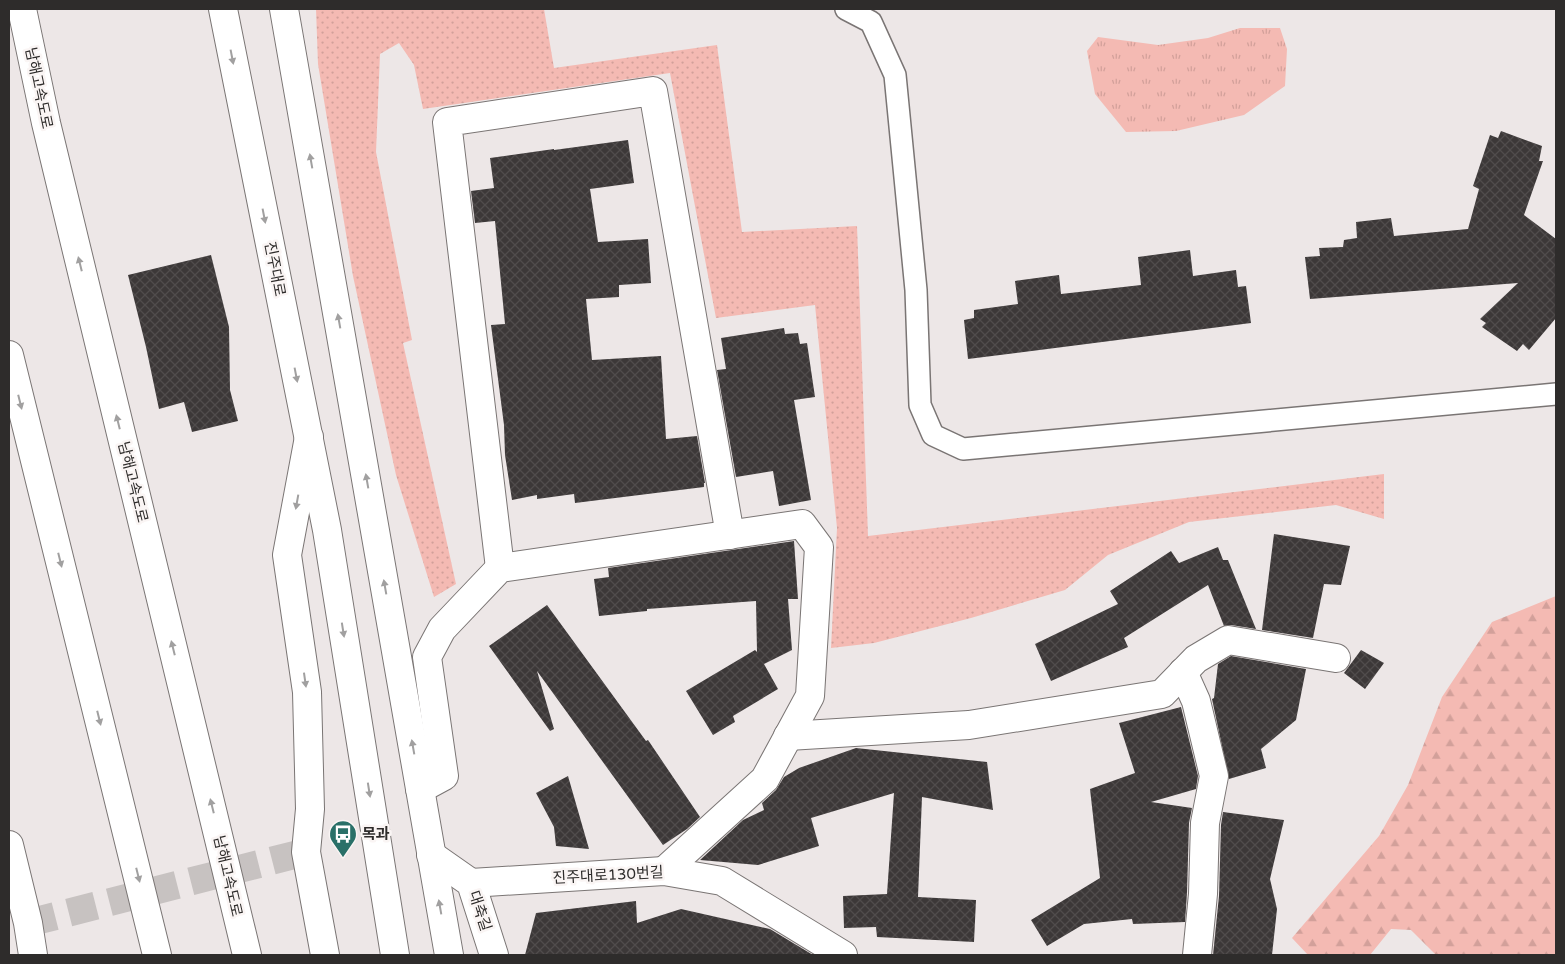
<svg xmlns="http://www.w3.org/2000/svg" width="1565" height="964" font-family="'Varela Round','Noto Sans KR',sans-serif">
  <defs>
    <pattern id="grass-dots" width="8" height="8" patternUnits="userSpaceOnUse" patternTransform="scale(1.25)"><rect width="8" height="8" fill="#f4bab3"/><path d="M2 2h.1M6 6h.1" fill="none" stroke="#d2a09a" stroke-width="1.8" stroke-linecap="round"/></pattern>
    <pattern id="forest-firs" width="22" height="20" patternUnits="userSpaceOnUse" patternTransform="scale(1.25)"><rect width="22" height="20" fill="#f4bab3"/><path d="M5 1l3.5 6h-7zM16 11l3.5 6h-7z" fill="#d2a09a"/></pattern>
    <pattern id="park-tufts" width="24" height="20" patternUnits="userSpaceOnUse" patternTransform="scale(1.25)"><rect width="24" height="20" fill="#f4bab3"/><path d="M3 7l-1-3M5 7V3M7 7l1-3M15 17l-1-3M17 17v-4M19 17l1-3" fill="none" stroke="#d2a09a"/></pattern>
    <pattern id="building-cross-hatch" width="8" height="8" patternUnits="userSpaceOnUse" patternTransform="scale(1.25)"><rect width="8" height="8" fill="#3c3838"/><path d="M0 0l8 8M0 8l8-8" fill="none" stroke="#504c4c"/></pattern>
  </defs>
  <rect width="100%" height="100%" fill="#ede7e7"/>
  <!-- grass -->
  <path fill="url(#grass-dots)" d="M316,9H544L554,68L717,45L742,232L857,226L868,536L1384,474V519L1336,505L1189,522L1108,555L1065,590L971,618L874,643L831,648L837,528L815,305L716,318L670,73L423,109L414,65L399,43L380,54L376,152L412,340L403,343L456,584L434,597L396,475L353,276L318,64Z"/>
  <!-- forest -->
  <path fill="url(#forest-firs)" d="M1556,596V955H1436L1411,930L1391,929L1370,955H1308L1292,938L1379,836L1408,785L1442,697L1492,622Z"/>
  <!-- park -->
  <path fill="url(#park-tufts)" d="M1240,28H1280L1287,49L1285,86L1244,115L1176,131L1126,132L1095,94L1087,51L1098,37L1158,45L1208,38Z"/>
  <!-- building -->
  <g fill="url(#building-cross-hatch)">
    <path d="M1501,131L1542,146L1539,161H1543L1524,215L1556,239V318L1529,350L1523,344L1517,351L1482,327L1486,323L1480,319L1518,283L1310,299L1305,257L1320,256L1319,248L1343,247L1344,240L1357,238L1356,222L1391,218L1394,236L1468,229L1479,189L1473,186L1490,135L1498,138Z"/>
    <path d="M628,140L634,183L590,189L598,242L648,239L651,283L619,285V297L586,299L592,360L661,356L666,439L697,436L705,483H704V487L575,503L574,494L537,499V495L512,500L505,455L504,425L491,325L505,324L495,221L475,223L471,191L494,188L490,158L554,149V150Z"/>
    <path d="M1190,250L1193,276L1236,270L1238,287L1246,286L1251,323L968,359L964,320L974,318V310L1018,304L1015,281L1059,275L1061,294L1141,285L1138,257Z"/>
    <path d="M211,255L229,327L230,390L238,421L192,432L184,402L159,409L146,347L128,275Z"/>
    <path d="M784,328L785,334L798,333L800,344L807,343L815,397L794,400L811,500L779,506L773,471L736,477L717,370L726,369L721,338Z"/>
    <path d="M1274,534L1350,546L1341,585L1324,584L1313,638L1262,630Z"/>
    <path d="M794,541L798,599H788L792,650L764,664L778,689L733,716L735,722L713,735L686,691L755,650L757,652L756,601L647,609V611L599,616L594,579L609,577L608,568Z"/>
    <path d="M1218,547L1223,560H1228L1256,629L1231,625L1224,626L1208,585L1124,638L1128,647L1051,681L1035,644L1118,604L1110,591L1171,551L1179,563Z"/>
    <path d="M547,605L646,741L648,740L700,817L687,829L663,845L537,671L554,729L550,731L489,646Z"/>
    <path d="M1361,650L1384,663L1365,689L1344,673Z"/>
    <path d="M1231,656L1306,669L1296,720L1261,749L1266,768L1229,779L1212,699L1214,698L1218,664Z"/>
    <path d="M1181,707L1198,776L1196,789L1151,802L1192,808L1189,823L1187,893L1185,922L1133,924L1132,919L1084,924L1047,946L1031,920L1100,878L1090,789L1135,773L1119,723Z"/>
    <path d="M856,748L987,762L993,810L922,797L918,897L976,900L974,942L877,937L876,927L844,928L843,896L887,894L894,793L811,818L819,846L758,865L700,860L743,820L764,810L762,803L776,790L784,777L799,768Z"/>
    <path d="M568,776L589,849L556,846L554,827L536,793Z"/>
    <path d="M1223,812L1284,820L1270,879L1277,909L1272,955H1213L1219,896L1221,825Z"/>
    <path d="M636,901L637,923L681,909L770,929L813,955H525L536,913Z"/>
  </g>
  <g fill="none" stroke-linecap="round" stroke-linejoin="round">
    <!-- street-tunnel -->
    <path stroke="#c7c2c1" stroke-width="28" stroke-dasharray="28 14" stroke-linecap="butt" d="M28,923L306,852"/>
    <!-- lane casing -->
    <g stroke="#7a7574" stroke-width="24">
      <path id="lane" d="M846,9L871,22L895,75L916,290L920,405L933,435L963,449L1556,394"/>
    </g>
    <!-- street casing -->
    <g stroke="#7a7574" stroke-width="30">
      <g id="street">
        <path d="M309,437L287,555L307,692L310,809L306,852L325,955"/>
        <path d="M500,568L447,122L653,91L730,535"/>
        <path d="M1183,672L1196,701L1214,776L1205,823L1203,894L1197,955"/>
        <path d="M788,736L969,725L1162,694L1196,659L1228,640L1336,658"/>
        <path d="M420,789L444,776L427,657L442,629L500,568L802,524L819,547L810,696L765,779L664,871"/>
        <path d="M9,845L28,923L33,955"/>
        <path d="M431,855L471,883L494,955"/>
        <path d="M471,883L664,871L722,881L843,955"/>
      </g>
    </g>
    <!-- primary casing -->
    <g stroke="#7a7574" stroke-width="30">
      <g id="primary">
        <path d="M223,9L327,530L395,955"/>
        <path d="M284,9L449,955"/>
      </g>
    </g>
    <!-- highway casing -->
    <g stroke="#7a7574" stroke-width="30">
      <g id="highway">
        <path d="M22,9L46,123L247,955"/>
        <path d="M9,355L157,955"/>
      </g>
    </g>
    <!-- lane -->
    <use href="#lane" stroke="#fff" stroke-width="21"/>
    <!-- street -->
    <use href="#street" stroke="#fff" stroke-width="28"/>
    <!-- primary -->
    <use href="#primary" stroke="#fff" stroke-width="28"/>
    <!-- highway -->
    <use href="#highway" stroke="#fff" stroke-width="28"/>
  </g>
  <!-- one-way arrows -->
  <defs><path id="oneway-solid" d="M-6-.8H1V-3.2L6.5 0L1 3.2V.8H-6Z" transform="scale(1.25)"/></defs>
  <g fill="#a1a0a0">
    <use href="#oneway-solid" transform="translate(232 57) rotate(79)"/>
    <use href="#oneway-solid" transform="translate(311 161) rotate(-100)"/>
    <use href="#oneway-solid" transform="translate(264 216) rotate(79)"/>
    <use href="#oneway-solid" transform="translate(80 264) rotate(-104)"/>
    <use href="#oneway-solid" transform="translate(339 321) rotate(-100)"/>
    <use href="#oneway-solid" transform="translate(296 375) rotate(79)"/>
    <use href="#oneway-solid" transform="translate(20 402) rotate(76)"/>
    <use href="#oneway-solid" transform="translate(118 422) rotate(-104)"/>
    <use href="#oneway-solid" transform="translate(367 481) rotate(-100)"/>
    <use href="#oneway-solid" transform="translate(297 502) rotate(100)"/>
    <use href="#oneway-solid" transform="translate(60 560) rotate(76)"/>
    <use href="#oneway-solid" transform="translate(385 587) rotate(-100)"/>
    <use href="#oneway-solid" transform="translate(343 630) rotate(81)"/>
    <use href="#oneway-solid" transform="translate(173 648) rotate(-104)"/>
    <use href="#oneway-solid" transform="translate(305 680) rotate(82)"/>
    <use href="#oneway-solid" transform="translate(99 718) rotate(76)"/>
    <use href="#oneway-solid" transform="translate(413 747) rotate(-100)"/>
    <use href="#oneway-solid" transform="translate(369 790) rotate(81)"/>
    <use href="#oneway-solid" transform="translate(212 806) rotate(-104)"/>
    <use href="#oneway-solid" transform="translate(138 875) rotate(76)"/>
    <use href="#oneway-solid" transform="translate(440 907) rotate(-100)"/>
  </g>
  <!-- icons -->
  <defs>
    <g id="bus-pin" transform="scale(1.4375)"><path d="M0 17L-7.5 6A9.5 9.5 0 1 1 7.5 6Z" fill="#297068" stroke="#faf5f4"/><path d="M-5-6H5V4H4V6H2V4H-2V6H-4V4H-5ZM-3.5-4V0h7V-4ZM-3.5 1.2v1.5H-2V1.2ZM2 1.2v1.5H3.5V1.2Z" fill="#fff"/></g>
  </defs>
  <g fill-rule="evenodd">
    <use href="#bus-pin" x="343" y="834"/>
  </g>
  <g text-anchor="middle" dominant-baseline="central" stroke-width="5" stroke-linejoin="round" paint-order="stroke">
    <!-- street labels -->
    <g font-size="15" fill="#2e2c2b" stroke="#faf5f4">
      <text transform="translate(39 88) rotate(78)">남해고속도로</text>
      <text transform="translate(275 269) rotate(79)">진주대로</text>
      <text transform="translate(133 482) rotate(76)">남해고속도로</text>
      <text transform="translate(608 875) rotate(-3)">진주대로130번길</text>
      <text transform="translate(228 876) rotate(77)">남해고속도로</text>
      <text transform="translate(480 911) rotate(72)">대축길</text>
    </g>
    <!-- poi labels -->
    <g font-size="15" font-weight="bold" fill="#2e2c2b" stroke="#faf5f4" text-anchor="start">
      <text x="362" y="834">목과</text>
    </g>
  </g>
  <!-- border -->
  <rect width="1565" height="964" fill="none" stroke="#2e2c2b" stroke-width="20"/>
</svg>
